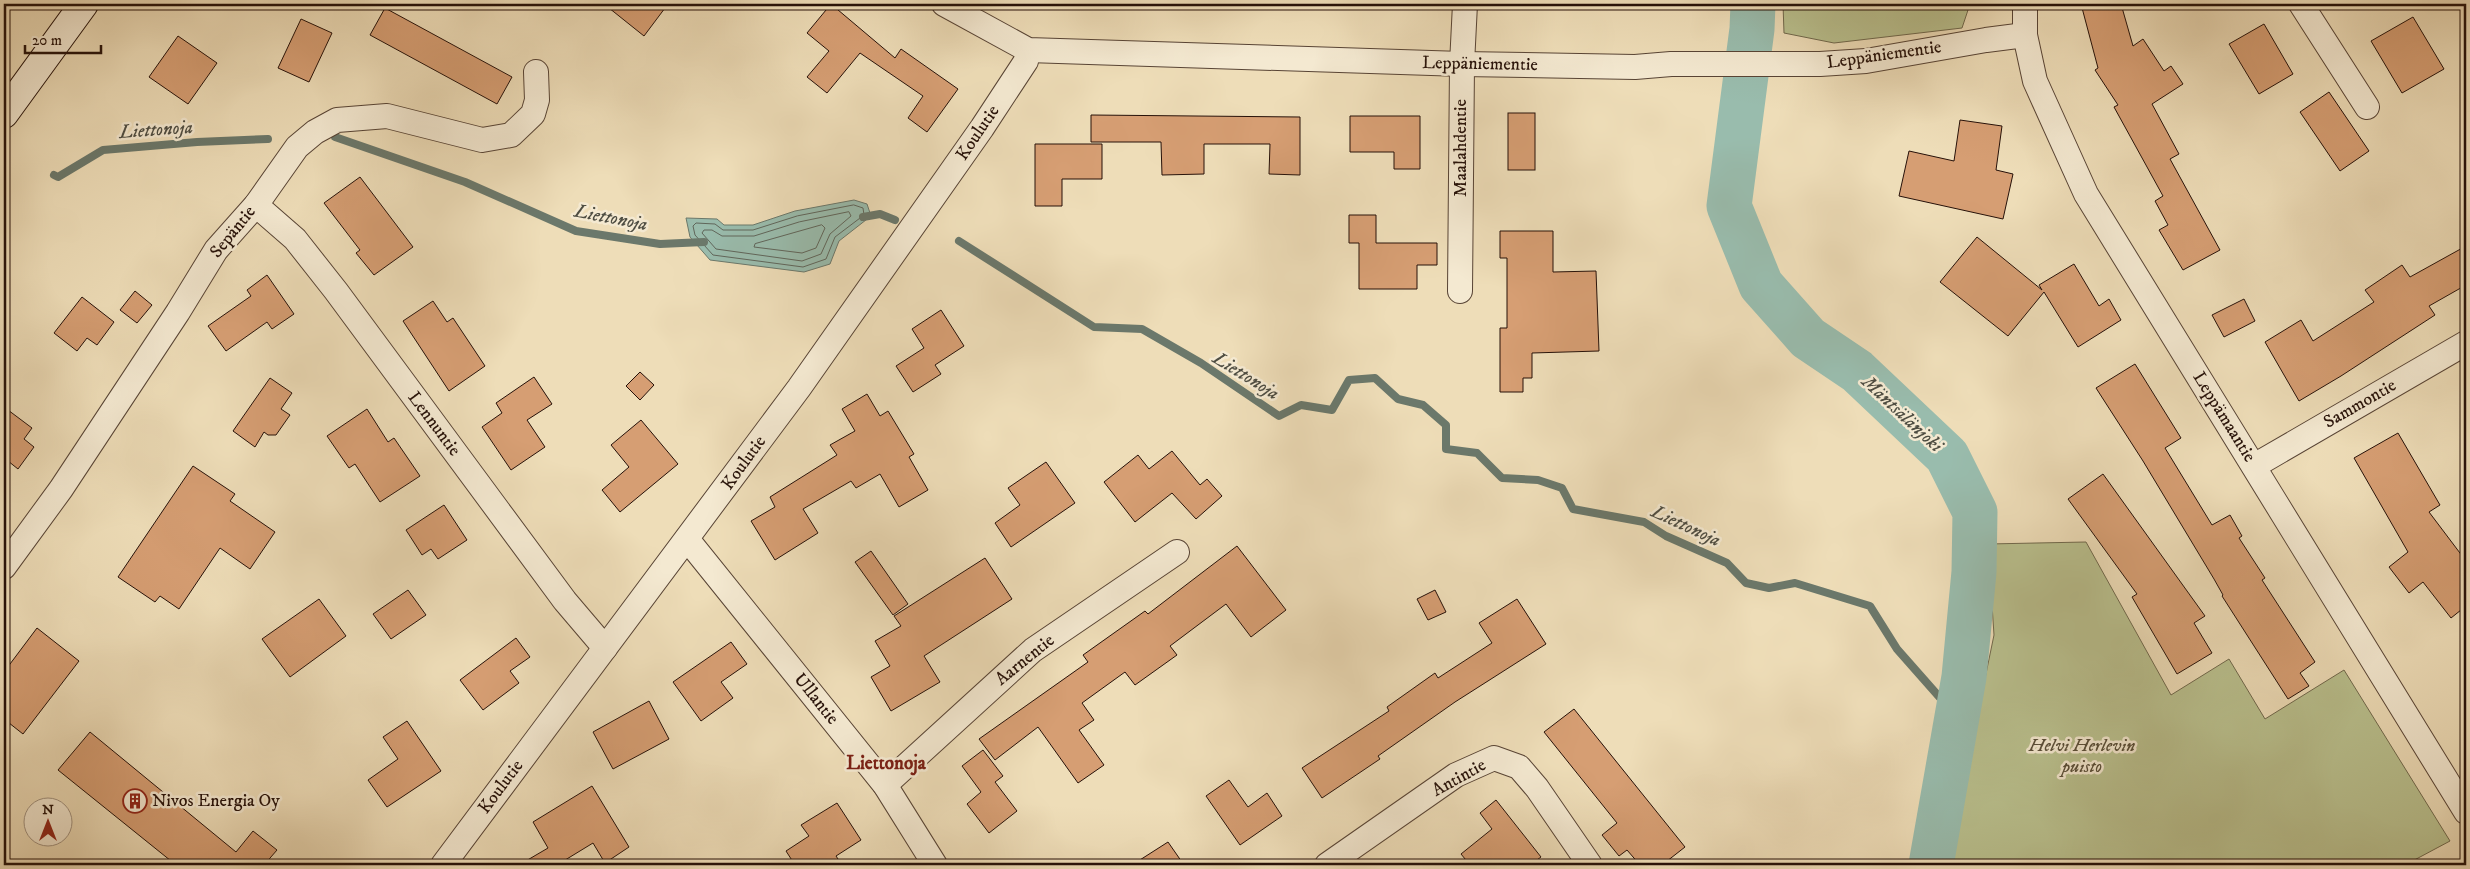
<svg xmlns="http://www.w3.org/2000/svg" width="2470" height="869" font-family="'IM FELL DW Pica',serif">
  <rect width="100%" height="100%" fill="#eeddb8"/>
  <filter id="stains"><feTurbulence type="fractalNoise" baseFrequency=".004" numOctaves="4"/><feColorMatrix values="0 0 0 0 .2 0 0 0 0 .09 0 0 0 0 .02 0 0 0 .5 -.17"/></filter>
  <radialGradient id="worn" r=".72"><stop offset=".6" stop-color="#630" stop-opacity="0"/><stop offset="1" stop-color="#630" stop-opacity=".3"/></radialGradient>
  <!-- green -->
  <g fill="#b9c08e" stroke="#70684c">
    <path d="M1783,4H1970L1962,28L1834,43L1784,33Z"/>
    <path d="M2086,542L2171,695L2229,659L2265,719L2344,670L2450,841L2405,865H1954L1951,843L1994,635L1988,544Z"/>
  </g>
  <!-- water -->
  <path fill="#99bcad" stroke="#6b786b" d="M854,200L867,204L871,216L839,241L830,264L804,272L710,260L690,237L686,218L717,219L724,225H753L795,211Z"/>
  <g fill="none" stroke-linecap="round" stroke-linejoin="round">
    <!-- shore -->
    <g stroke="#60665b" stroke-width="1">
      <path d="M854,205L863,208L864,215L835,237L826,259L803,267L713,255L695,235L693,226L696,223L715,224L723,230H753L797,216Z"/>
      <path d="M849,212L851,216L830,234L821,254L802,261L716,249L702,233L704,230H712L722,236H754L799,222Z"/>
      <path d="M822,225L825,228L816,248L802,253L754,247L755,244Z"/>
    </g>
    <!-- stream -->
    <g stroke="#6b786b" stroke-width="8">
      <path d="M335,137L465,182L576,231L660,244L704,242"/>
      <path d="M54,175L58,177L103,150L197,142L268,139"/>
      <path d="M863,217L880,214L895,220"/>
      <path d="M959,241L1094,327L1142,329L1201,363L1279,416L1301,405L1332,410L1349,380L1375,378L1398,399L1423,405L1446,425V449L1477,453L1502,478L1538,480L1562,488L1573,509L1644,522L1666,536L1727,563L1746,583L1769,588L1795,583L1870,606L1897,649L1957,717"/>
    </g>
    <!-- river -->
    <path stroke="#99bcad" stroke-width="45" d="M1753,4L1752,29L1729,206L1761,285L1808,338L1857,371L1947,456L1975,512L1974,572L1964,677L1931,865"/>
  </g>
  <!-- building -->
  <g fill="#d69e73" stroke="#261109">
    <path d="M604,4H668L644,36Z"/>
    <path d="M831,4L895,58L901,49L958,89L927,132L908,118L923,96L860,53L827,93L807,77L829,51L807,33Z"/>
    <path d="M2081,4H2121L2133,46L2143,39L2164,71L2171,66L2183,84L2152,104L2179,154L2170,159L2220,250L2183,270L2159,230L2168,225L2155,201L2163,196L2114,107L2118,105L2095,70L2098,68Z"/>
    <path d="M385,8L512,77L497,104L370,35Z"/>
    <path d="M2413,17L2444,69L2402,93L2371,41Z"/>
    <path d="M301,19L332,33L309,82L278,68Z"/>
    <path d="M2264,24L2293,74L2259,94L2229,44Z"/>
    <path d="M178,36L217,63L188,104L149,77Z"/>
    <path d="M2329,92L2369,151L2340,171L2300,112Z"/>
    <rect x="1508" y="113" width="27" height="57"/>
    <path d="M1091,115L1300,117V175L1269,174L1270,144H1204V174L1162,175L1161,142H1091Z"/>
    <path d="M1350,116H1420V169H1394V152H1350Z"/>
    <path d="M1960,120L2002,126L1996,170L2013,174L2003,219L1899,196L1909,151L1954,161Z"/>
    <path d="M1035,144H1102V179H1062V206H1035Z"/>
    <path d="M360,177L413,247L374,275L356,253L360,250L324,203Z"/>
    <path d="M1349,215H1376V243H1437V265H1417V289H1359V243H1349Z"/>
    <path d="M1500,231H1553V272L1596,271L1599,351L1532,353V378H1523V392H1500V328H1507V258H1500Z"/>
    <path d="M1977,237L2042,290L2039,285L2074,264L2099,306L2109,299L2121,320L2078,347L2044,292L2008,336L1940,282Z"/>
    <path d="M2466,246V285L2429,306L2435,315L2341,376L2299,401L2265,342L2301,320L2313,341L2374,302L2365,290L2402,265L2410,277Z"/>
    <path d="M267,275L294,314L272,329L267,322L226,351L208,326L251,296L247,290Z"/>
    <path d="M135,291L152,305L137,323L120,310Z"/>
    <path d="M82,297L114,322L97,345L87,338L77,351L54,333Z"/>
    <path d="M2244,299L2255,321L2224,337L2212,315Z"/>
    <path d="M433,301L447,322L453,318L485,366L449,391L403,321Z"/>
    <path d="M941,310L964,346L935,365L941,374L913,392L896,366L924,348L912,329Z"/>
    <path d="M2135,364L2181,438L2165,448L2212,525L2230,515L2242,536L2239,538L2265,578L2262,580L2315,662L2300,673L2309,686L2288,699L2222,596L2223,595L2214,579L2143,461L2096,388Z"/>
    <path d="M640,372L654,385L640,400L626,386Z"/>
    <path d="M534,377L552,404L527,420L545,447L511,470L482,427L502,413L496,403Z"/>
    <path d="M270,378L292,393L281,409L290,415L276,435H268L264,432L255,447L233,431Z"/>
    <path d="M867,394L880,416L888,411L914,454L909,457L928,490L899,507L880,474L856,488L851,481L803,509L818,533L775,560L751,521L775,507L770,497L837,455L830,445L855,431L842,409Z"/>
    <path d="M4,407L32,428L24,439L34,447L18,469L8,461L4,467Z"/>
    <path d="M367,409L388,442L394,438L420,476L380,502L355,464L349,468L327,436Z"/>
    <path d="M641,420L678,464L620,512L602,490L629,467L611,445Z"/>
    <path d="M2398,433L2440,505L2429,512L2466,561V606L2451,618L2423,582L2409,593L2389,567L2408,552L2354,458Z"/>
    <path d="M1172,451L1200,485L1207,479L1222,496L1196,519L1172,493L1135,522L1104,482L1138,455L1149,469Z"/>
    <path d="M1046,462L1075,503L1011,547L995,523L1020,505L1008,488Z"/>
    <path d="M193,466L235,494L230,501L275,532L250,569L220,548L179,609L160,596L155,602L118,577Z"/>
    <path d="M2103,474L2205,616L2194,623L2212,653L2177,674L2132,597L2137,594L2068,499Z"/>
    <path d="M444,505L467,540L438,559L431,549L422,555L406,530Z"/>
    <path d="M1237,546L1286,610L1251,637L1226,604L1170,646L1177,655L1135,685L1125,672L1082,703L1094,720L1079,730L1104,765L1078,783L1038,727L995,760L979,739L1088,662L1083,655L1145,611L1148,614Z"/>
    <path d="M871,551L908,604L893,615L855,562Z"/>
    <path d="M985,558L1012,599L924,656L940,682L891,711L871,677L890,666L875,641L901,626L894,616Z"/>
    <path d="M408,590L426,615L391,639L373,614Z"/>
    <path d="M1435,590L1446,612L1428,620L1417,599Z"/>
    <path d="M319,599L346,636L290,677L262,639Z"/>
    <path d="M1517,599L1546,644L1455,702L1378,756L1380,759L1322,798L1302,768L1389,711L1387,707L1435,673L1438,678L1492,643L1479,623Z"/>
    <path d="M37,628L79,661L23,734L4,719V672Z"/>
    <path d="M516,638L530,657L510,671L519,683L483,710L460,680Z"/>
    <path d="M731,642L747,664L721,682L733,698L701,721L673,682Z"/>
    <path d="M649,701L669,739L613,769L593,732Z"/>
    <path d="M1574,709L1685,847L1662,865H1640L1627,850L1619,856L1602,835L1617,823L1544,732Z"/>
    <path d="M407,721L441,771L387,807L368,780L398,759L383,737Z"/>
    <path d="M90,732L236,852L253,831L277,850L264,865H176L58,770Z"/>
    <path d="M983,750L1003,776L995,782L1017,811L989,833L967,804L981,792L962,766Z"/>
    <path d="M1229,780L1248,807L1267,793L1282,816L1240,845L1206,796Z"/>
    <path d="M592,786L629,847L605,863L593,843L557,865H519L548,848L533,822Z"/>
    <path d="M1496,800L1541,857L1530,865H1470L1461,854L1492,829L1480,813Z"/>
    <path d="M837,803L861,840L836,856L842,865H795L786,851L809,836L801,825Z"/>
    <path d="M1168,842L1184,865H1132Z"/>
  </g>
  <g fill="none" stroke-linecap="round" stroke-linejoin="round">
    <!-- minor casing -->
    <g stroke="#584435" stroke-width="26">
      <g id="minor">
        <path d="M944,4L1028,50L1462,64L1635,67L1671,64H1820L1866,61L1986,40L2025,35"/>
        <path d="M2025,4V35L2035,81L2086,194L2466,812"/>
        <path d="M2301,4L2367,107"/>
        <path d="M256,205L295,239L336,291L565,601L605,648"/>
        <path d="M1460,291L1462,64L1465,4"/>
        <path d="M2254,466L2466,343"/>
        <path d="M687,539L885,785L935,865"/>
        <path d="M4,567L61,489L178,312L216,250L256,205L297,147L315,132L337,120L387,116L482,140L511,135L533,114L537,100L536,72"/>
        <path d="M885,785L1033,650L1177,552"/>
        <path d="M443,865L799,388L982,128L1026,61L1028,50"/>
        <path d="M1327,865L1456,775L1494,758L1519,767L1537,788L1590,865"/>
      </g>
    </g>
    <!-- secondary casing -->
    <g stroke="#261109" stroke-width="30">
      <path id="secondary" d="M4,114L84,4"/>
    </g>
    <!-- minor -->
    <use href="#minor" stroke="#f4e9d1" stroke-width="24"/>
    <!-- secondary -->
    <use href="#secondary" stroke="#f4e9d1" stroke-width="28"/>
  </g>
  <!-- icons -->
  <defs>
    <g id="building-ring" transform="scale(1.25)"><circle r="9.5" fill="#f4e9d1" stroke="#8f2418" stroke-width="1.5"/><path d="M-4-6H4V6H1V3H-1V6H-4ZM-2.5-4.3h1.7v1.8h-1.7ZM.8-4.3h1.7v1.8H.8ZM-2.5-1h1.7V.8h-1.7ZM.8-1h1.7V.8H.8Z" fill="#8f2418"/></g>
  </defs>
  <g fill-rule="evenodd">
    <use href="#building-ring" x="135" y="801"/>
  </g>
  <g text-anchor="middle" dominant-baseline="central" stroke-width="5" stroke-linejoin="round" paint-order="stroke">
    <!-- street labels -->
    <g font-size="18" fill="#261109" stroke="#f4e9d1">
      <text transform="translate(1884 55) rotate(-8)">Leppäniementie</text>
      <text transform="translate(1480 64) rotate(1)">Leppäniementie</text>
      <text transform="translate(978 133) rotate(-56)">Koulutie</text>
      <text transform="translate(1461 148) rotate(-90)">Maalahdentie</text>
      <text transform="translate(233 232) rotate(-51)">Sepäntie</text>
      <text transform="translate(2360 404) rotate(-30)">Sammontie</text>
      <text transform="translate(2224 417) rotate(58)">Leppämaantie</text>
      <text transform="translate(434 424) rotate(53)">Lennuntie</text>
      <text transform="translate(744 463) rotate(-54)">Koulutie</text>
      <text transform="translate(1025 660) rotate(-39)">Aarnentie</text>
      <text transform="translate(816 699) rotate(51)">Ullantie</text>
      <text transform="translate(1459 778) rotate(-29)">Antintie</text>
      <text transform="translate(501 787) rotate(-53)">Koulutie</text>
    </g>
    <!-- park labels -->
    <g font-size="18" font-style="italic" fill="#594e38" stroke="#f4e9d1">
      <text x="2082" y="746">Helvi Herlevin<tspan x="2082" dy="21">puisto</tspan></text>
    </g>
    <!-- poi labels -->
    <g font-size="18" fill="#261109" stroke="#f4e9d1" text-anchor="start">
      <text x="152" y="801">Nivos Energia Oy</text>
    </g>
    <!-- water labels -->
    <g font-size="19" font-style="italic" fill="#4e4d42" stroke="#f4e9d1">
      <text transform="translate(156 130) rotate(-4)">Liettonoja</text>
      <text transform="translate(611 218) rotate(11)">Liettonoja</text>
      <text transform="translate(1246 376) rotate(32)">Liettonoja</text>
      <text transform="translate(1902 414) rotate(43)">Mäntsälänjoki</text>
      <text transform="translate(1686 526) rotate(25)">Liettonoja</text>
    </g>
    <!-- neighbourhood labels -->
    <g font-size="19" font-weight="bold" fill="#7a1f14" stroke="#f4e9d1">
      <text x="886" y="763">Liettonoja</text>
    </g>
  </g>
  <!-- margin -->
  <rect width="2470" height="869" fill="none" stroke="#eeddb8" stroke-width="20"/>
  <rect x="5" y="5" width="2460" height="859" fill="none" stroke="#261109" stroke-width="2.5"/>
  <rect x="10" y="10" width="2450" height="849" fill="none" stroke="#261109"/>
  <!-- north arrow -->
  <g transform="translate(48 822)"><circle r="24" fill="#f4e9d1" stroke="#a29381"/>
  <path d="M0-4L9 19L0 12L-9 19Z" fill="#8f2418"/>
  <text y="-8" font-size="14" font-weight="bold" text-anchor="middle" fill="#261109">N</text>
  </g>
  <!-- scale -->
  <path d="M25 45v8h76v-8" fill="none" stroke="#261109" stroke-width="2.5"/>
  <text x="32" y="45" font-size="15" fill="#261109" stroke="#f4e9d1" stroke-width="4" paint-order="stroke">20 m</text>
  <rect width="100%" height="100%" filter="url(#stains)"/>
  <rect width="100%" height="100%" fill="url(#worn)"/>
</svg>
